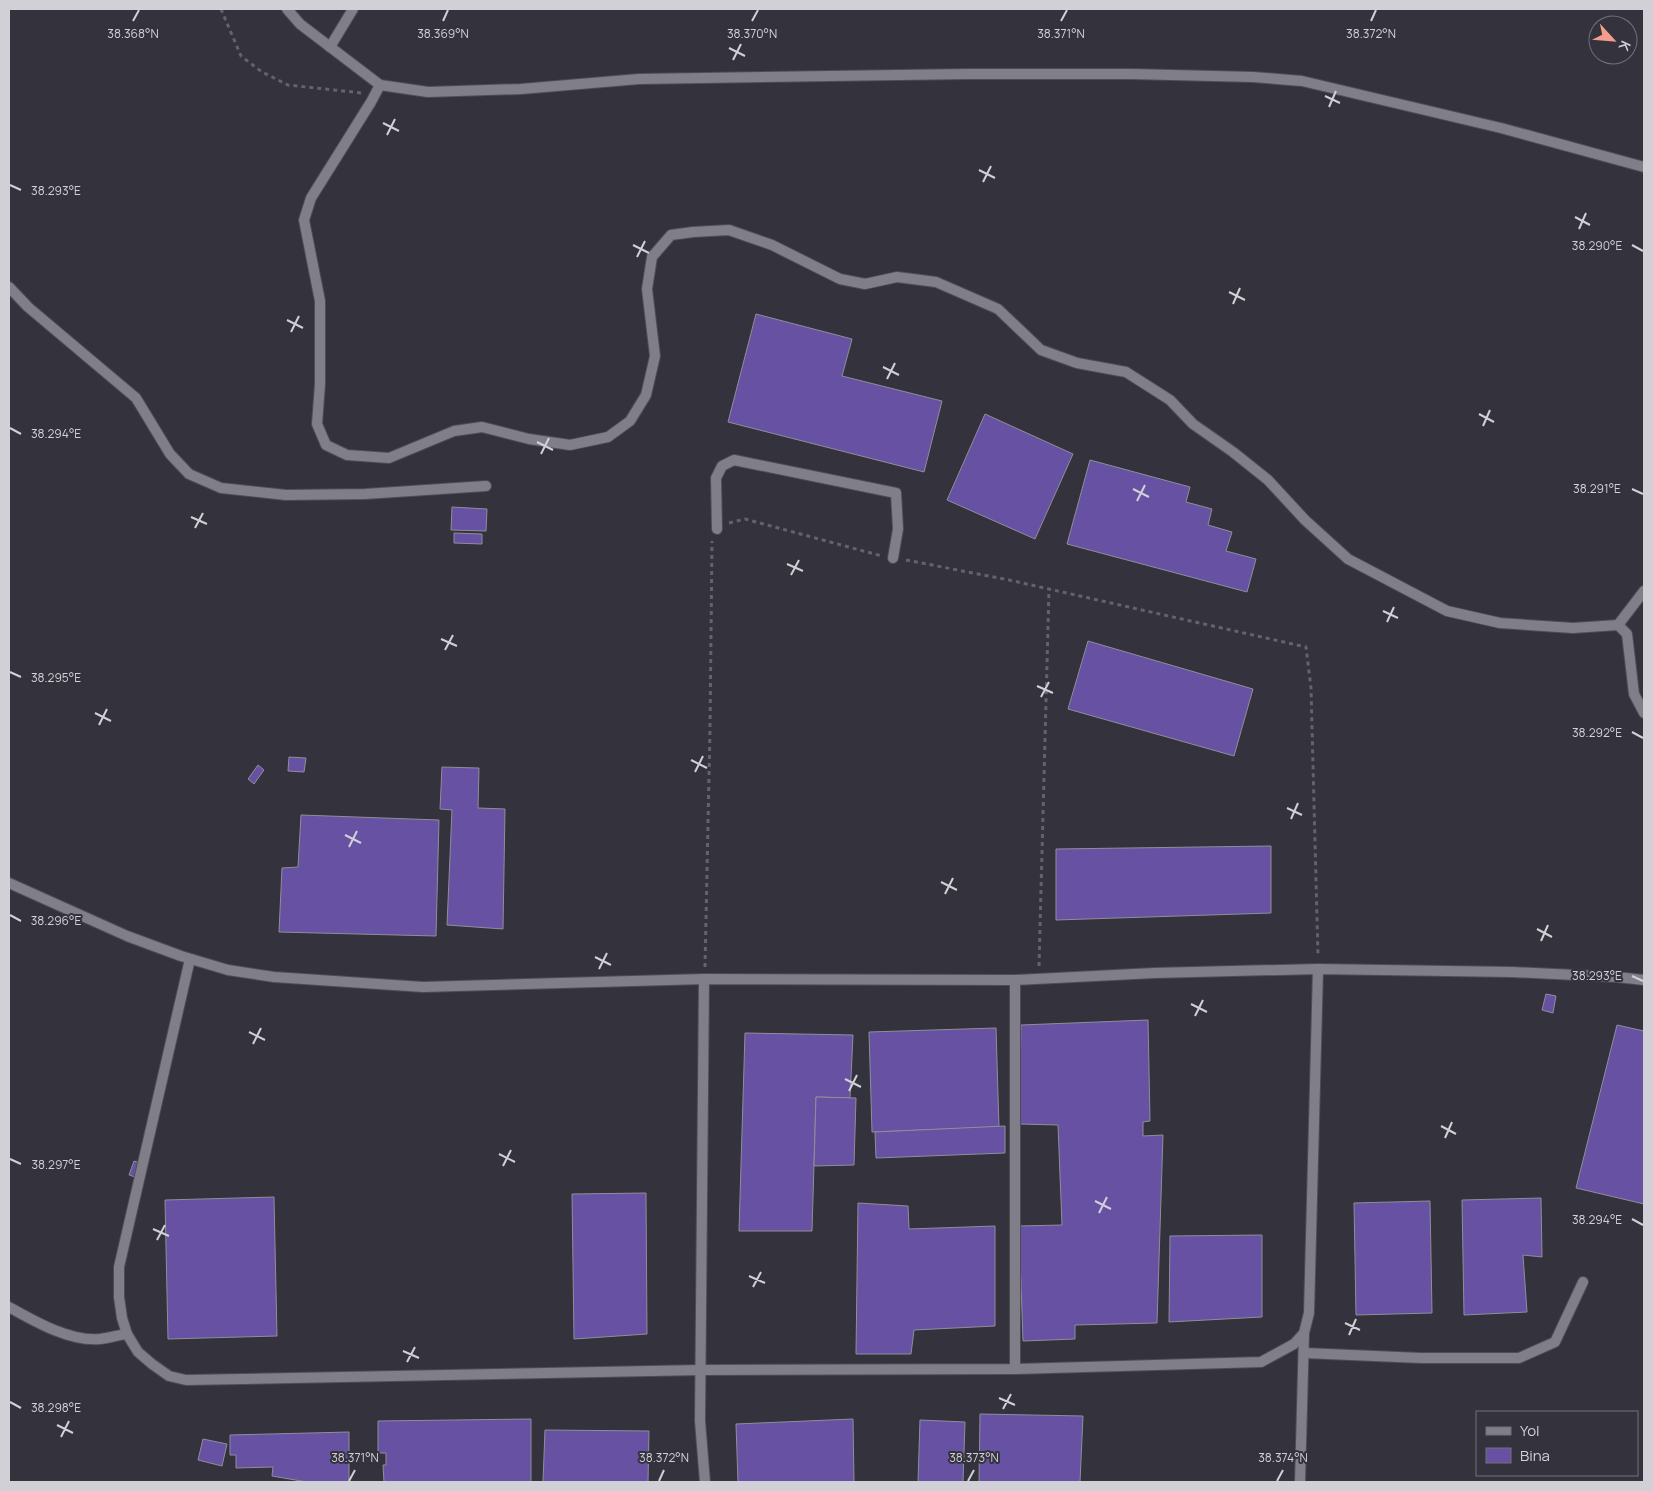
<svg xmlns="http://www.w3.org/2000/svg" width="1653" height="1491" font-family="Manrope,sans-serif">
  <rect width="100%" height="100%" fill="#34323c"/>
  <!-- building -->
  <g fill="#6751a3" stroke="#908e9a">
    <path d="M756,314L852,339L842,376L942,401L924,472L728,422Z"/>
    <path d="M985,414L1073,454L1035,539L947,500Z"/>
    <path d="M1090,460L1190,487L1186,502L1212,509L1208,525L1232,532L1226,551L1256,559L1247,592L1067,544Z"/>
    <path d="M452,507L487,509L486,531L451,530Z"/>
    <path d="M454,533L482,534V544L454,543Z"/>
    <path d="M1088,641L1253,689L1234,756L1068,709Z"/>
    <path d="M289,757L306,758L304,772L288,771Z"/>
    <path d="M258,765L264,770L254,784L248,779Z"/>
    <path d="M442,767L479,768L478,808L505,809L503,929L447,925L452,810L440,809Z"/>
    <path d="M301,815L439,820L436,936L279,932L282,868L298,867Z"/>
    <path d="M1271,846V913L1056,920V849Z"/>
    <path d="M1546,994L1556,996L1553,1013L1542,1010Z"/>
    <path d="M1148,1020L1150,1121L1143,1122V1136L1163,1135L1157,1323L1075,1325V1339L1023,1341L1019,1226L1062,1225L1058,1125L1019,1124L1021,1025Z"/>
    <path d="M1617,1025L1644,1031V1204L1576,1188Z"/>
    <path d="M996,1028L999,1127L872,1132L869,1032Z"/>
    <path d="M745,1033L853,1035L850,1098L816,1097L812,1231H739Z"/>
    <path d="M816,1097L856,1098L854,1165L814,1166Z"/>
    <path d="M1005,1126V1153L876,1158L875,1132Z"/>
    <path d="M134,1161L140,1163L135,1177L129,1175Z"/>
    <path d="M646,1193L647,1334L574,1339L572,1194Z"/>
    <path d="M274,1197L277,1336L168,1339L165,1200Z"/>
    <path d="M1541,1198L1542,1257L1523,1255L1527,1312L1464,1315L1462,1200Z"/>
    <path d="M1430,1201L1432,1313L1356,1315L1354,1203Z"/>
    <path d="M858,1203L908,1206L909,1229L995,1226V1326L914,1330L911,1354H856Z"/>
    <path d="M1262,1235V1317L1169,1322L1170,1236Z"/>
    <path d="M980,1414L1083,1416L1080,1482H979Z"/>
    <path d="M531,1419V1482H384L383,1465H386V1453H378V1421Z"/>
    <path d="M853,1419L854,1482H738L736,1424Z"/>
    <path d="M920,1420L965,1422L963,1482H918Z"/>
    <path d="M545,1430L649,1431L648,1482H543Z"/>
    <path d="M349,1432V1482H307L272,1476L273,1467L236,1468V1455H230V1435Z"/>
    <path d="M203,1439L227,1444L222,1466L198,1460Z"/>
  </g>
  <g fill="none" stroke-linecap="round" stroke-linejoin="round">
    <!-- service casing -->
    <g stroke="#4f4d54" stroke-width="12">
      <g id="service">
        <path d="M1015,980V1369"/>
        <path d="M1304,1353L1421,1358H1519L1555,1342L1583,1282"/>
      </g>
    </g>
    <!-- minor casing -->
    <g stroke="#4f4d54" stroke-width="12">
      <g id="minor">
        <path d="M287,9L300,24L380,85L428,92L521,89L639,79L966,74H1132L1253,77L1302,81L1501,128L1644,167"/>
        <path d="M330,47L353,9"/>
        <path d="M380,85L371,102L311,198L304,220L320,301V384L317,424L326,445L347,455L389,458L454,431L482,427L529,439L570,445L608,437L630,421L646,395L655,356L647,289L652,257L671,235L693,232L729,230L772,245L840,279L865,284L897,277L936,282L998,309L1041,350L1077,363L1126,372L1170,400L1193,424L1233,452L1268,480L1305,520L1348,559L1447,611L1500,623L1573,628L1618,625L1627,634L1634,694L1644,713"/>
        <path d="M9,287L28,307L136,398L170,454L189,474L221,488L286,495L365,494L486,486"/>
        <path d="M717,529L716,478L722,466L734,460L896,493L898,529L893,558"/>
        <path d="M1618,625L1644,591"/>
        <path d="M190,959L119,1267V1297L122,1318L127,1334L138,1352L152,1364L169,1376L186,1380L701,1370L1015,1369L1261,1362L1294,1344L1304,1333L1309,1313L1318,969"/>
        <path d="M704,979L700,1421L705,1482"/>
        <path d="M9,1307C34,1321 70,1342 100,1339C109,1338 118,1335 127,1334"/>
        <path d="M1300,1482L1304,1333"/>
      </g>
    </g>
    <!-- tertiary casing -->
    <g stroke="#4f4d54" stroke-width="12">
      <path id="tertiary" d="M9,883L127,936L181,956L228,970L274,977L423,987L704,979L1015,980L1154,973L1318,969L1512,972L1617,977L1644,980"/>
    </g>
    <!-- path -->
    <g stroke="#64636b" stroke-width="3" stroke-dasharray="4 4" stroke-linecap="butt">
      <path d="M221,9L241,56L262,72L288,85L362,93"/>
      <path d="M729,523L745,519L882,556"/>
      <path d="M906,560L1009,580L1306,647L1311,688L1318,956"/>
      <path d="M1039,966L1049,589"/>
      <path d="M705,967L710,729L712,541"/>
    </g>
    <!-- service -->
    <use href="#service" stroke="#807e89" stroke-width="10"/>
    <!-- minor -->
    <use href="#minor" stroke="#807e89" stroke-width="10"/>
    <!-- tertiary -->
    <use href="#tertiary" stroke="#807e89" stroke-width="10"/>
  </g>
  <!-- ticks -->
  <path fill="none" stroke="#d1d0d6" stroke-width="2" d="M133,21L139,10M443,21L448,10M752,21L758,10M1061,21L1067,10M1371,21L1376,10M729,48L745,56M733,60L741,44M1325,96L1340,103M1329,107L1336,91M383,123L399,131M387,135L395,119M979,170L995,178M983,182L991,166M10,185L21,190M1575,217L1590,225M1579,229L1586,213M633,245L649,253M1632,245L1643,251M637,257L645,241M1229,292L1245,300M1233,304L1240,288M287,320L303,328M291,332L299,316M883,367L899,375M887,379L895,363M1479,414L1494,422M1483,426L1490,410M10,428L21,434M537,442L553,450M541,454L549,438M1133,489L1149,497M1632,489L1643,494M1137,501L1145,485M191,517L207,524M195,528L203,513M787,564L803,571M791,575L799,560M1383,611L1398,618M1387,622L1394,607M441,639L457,646M445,650L453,635M10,672L21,677M1037,686L1053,693M1041,697L1049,682M95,713L111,721M99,725L107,709M1632,732L1643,738M691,760L707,768M695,772L703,756M1287,808L1302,815M1291,819L1298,803M345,835L361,843M349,847L357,831M941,882L957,890M945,894L953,878M10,915L21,921M1537,929L1552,937M1541,941L1548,925M595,957L611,965M599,969L607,953M1632,976L1643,981M1191,1004L1207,1012M1195,1016L1203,1000M249,1032L265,1040M253,1044L261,1028M845,1079L861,1087M849,1091L857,1075M1441,1126L1456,1134M1445,1138L1452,1122M499,1154L515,1162M10,1159L21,1164M503,1166L511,1150M1095,1201L1111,1209M1099,1213L1107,1197M1632,1219L1643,1225M153,1229L169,1236M157,1240L165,1225M749,1276L765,1283M753,1287L761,1272M1345,1323L1360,1330M1349,1335L1356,1319M403,1351L419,1358M407,1362L415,1347M999,1398L1015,1405M10,1402L21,1408M1003,1409L1011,1394M57,1425L73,1433M61,1437L69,1421M349,1481L355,1470M659,1481L664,1470M968,1481L974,1470M1277,1481L1283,1470"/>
  <g font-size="12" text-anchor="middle" fill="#d1d0d6" stroke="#34323c" stroke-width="4" stroke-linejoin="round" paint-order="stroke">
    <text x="133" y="38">38.368°N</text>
    <text x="443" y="38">38.369°N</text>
    <text x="752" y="38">38.370°N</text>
    <text x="1061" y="38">38.371°N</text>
    <text x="1371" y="38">38.372°N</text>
    <text x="56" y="195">38.293°E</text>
    <text x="1597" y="250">38.290°E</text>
    <text x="56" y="438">38.294°E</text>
    <text x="1597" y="493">38.291°E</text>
    <text x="56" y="682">38.295°E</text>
    <text x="1597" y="737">38.292°E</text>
    <text x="56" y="925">38.296°E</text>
    <text x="1597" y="980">38.293°E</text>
    <text x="56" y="1169">38.297°E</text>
    <text x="1597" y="1224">38.294°E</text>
    <text x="56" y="1412">38.298°E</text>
    <text x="355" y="1462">38.371°N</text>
    <text x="664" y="1462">38.372°N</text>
    <text x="974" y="1462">38.373°N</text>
    <text x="1283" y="1462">38.374°N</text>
  </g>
  <!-- border -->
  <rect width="1653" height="1491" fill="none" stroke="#d1d0d6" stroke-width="20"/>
  <!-- legend -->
  <rect x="1476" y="1411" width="162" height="65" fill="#34323c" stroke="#73717a"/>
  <rect x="1486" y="1427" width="25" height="8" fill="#807e89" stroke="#73717a"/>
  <text x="1520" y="1436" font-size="15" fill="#d1d0d6">Yol</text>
  <rect x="1486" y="1448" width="25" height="15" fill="#6751a3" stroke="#73717a"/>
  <text x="1520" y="1461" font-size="15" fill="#d1d0d6">Bina</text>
  <!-- north arrow -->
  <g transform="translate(1613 40) rotate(116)"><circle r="24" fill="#34323c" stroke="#73717a"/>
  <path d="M0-4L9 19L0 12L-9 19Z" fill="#f49d8d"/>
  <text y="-8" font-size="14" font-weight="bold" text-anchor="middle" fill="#d1d0d6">K</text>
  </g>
</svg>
